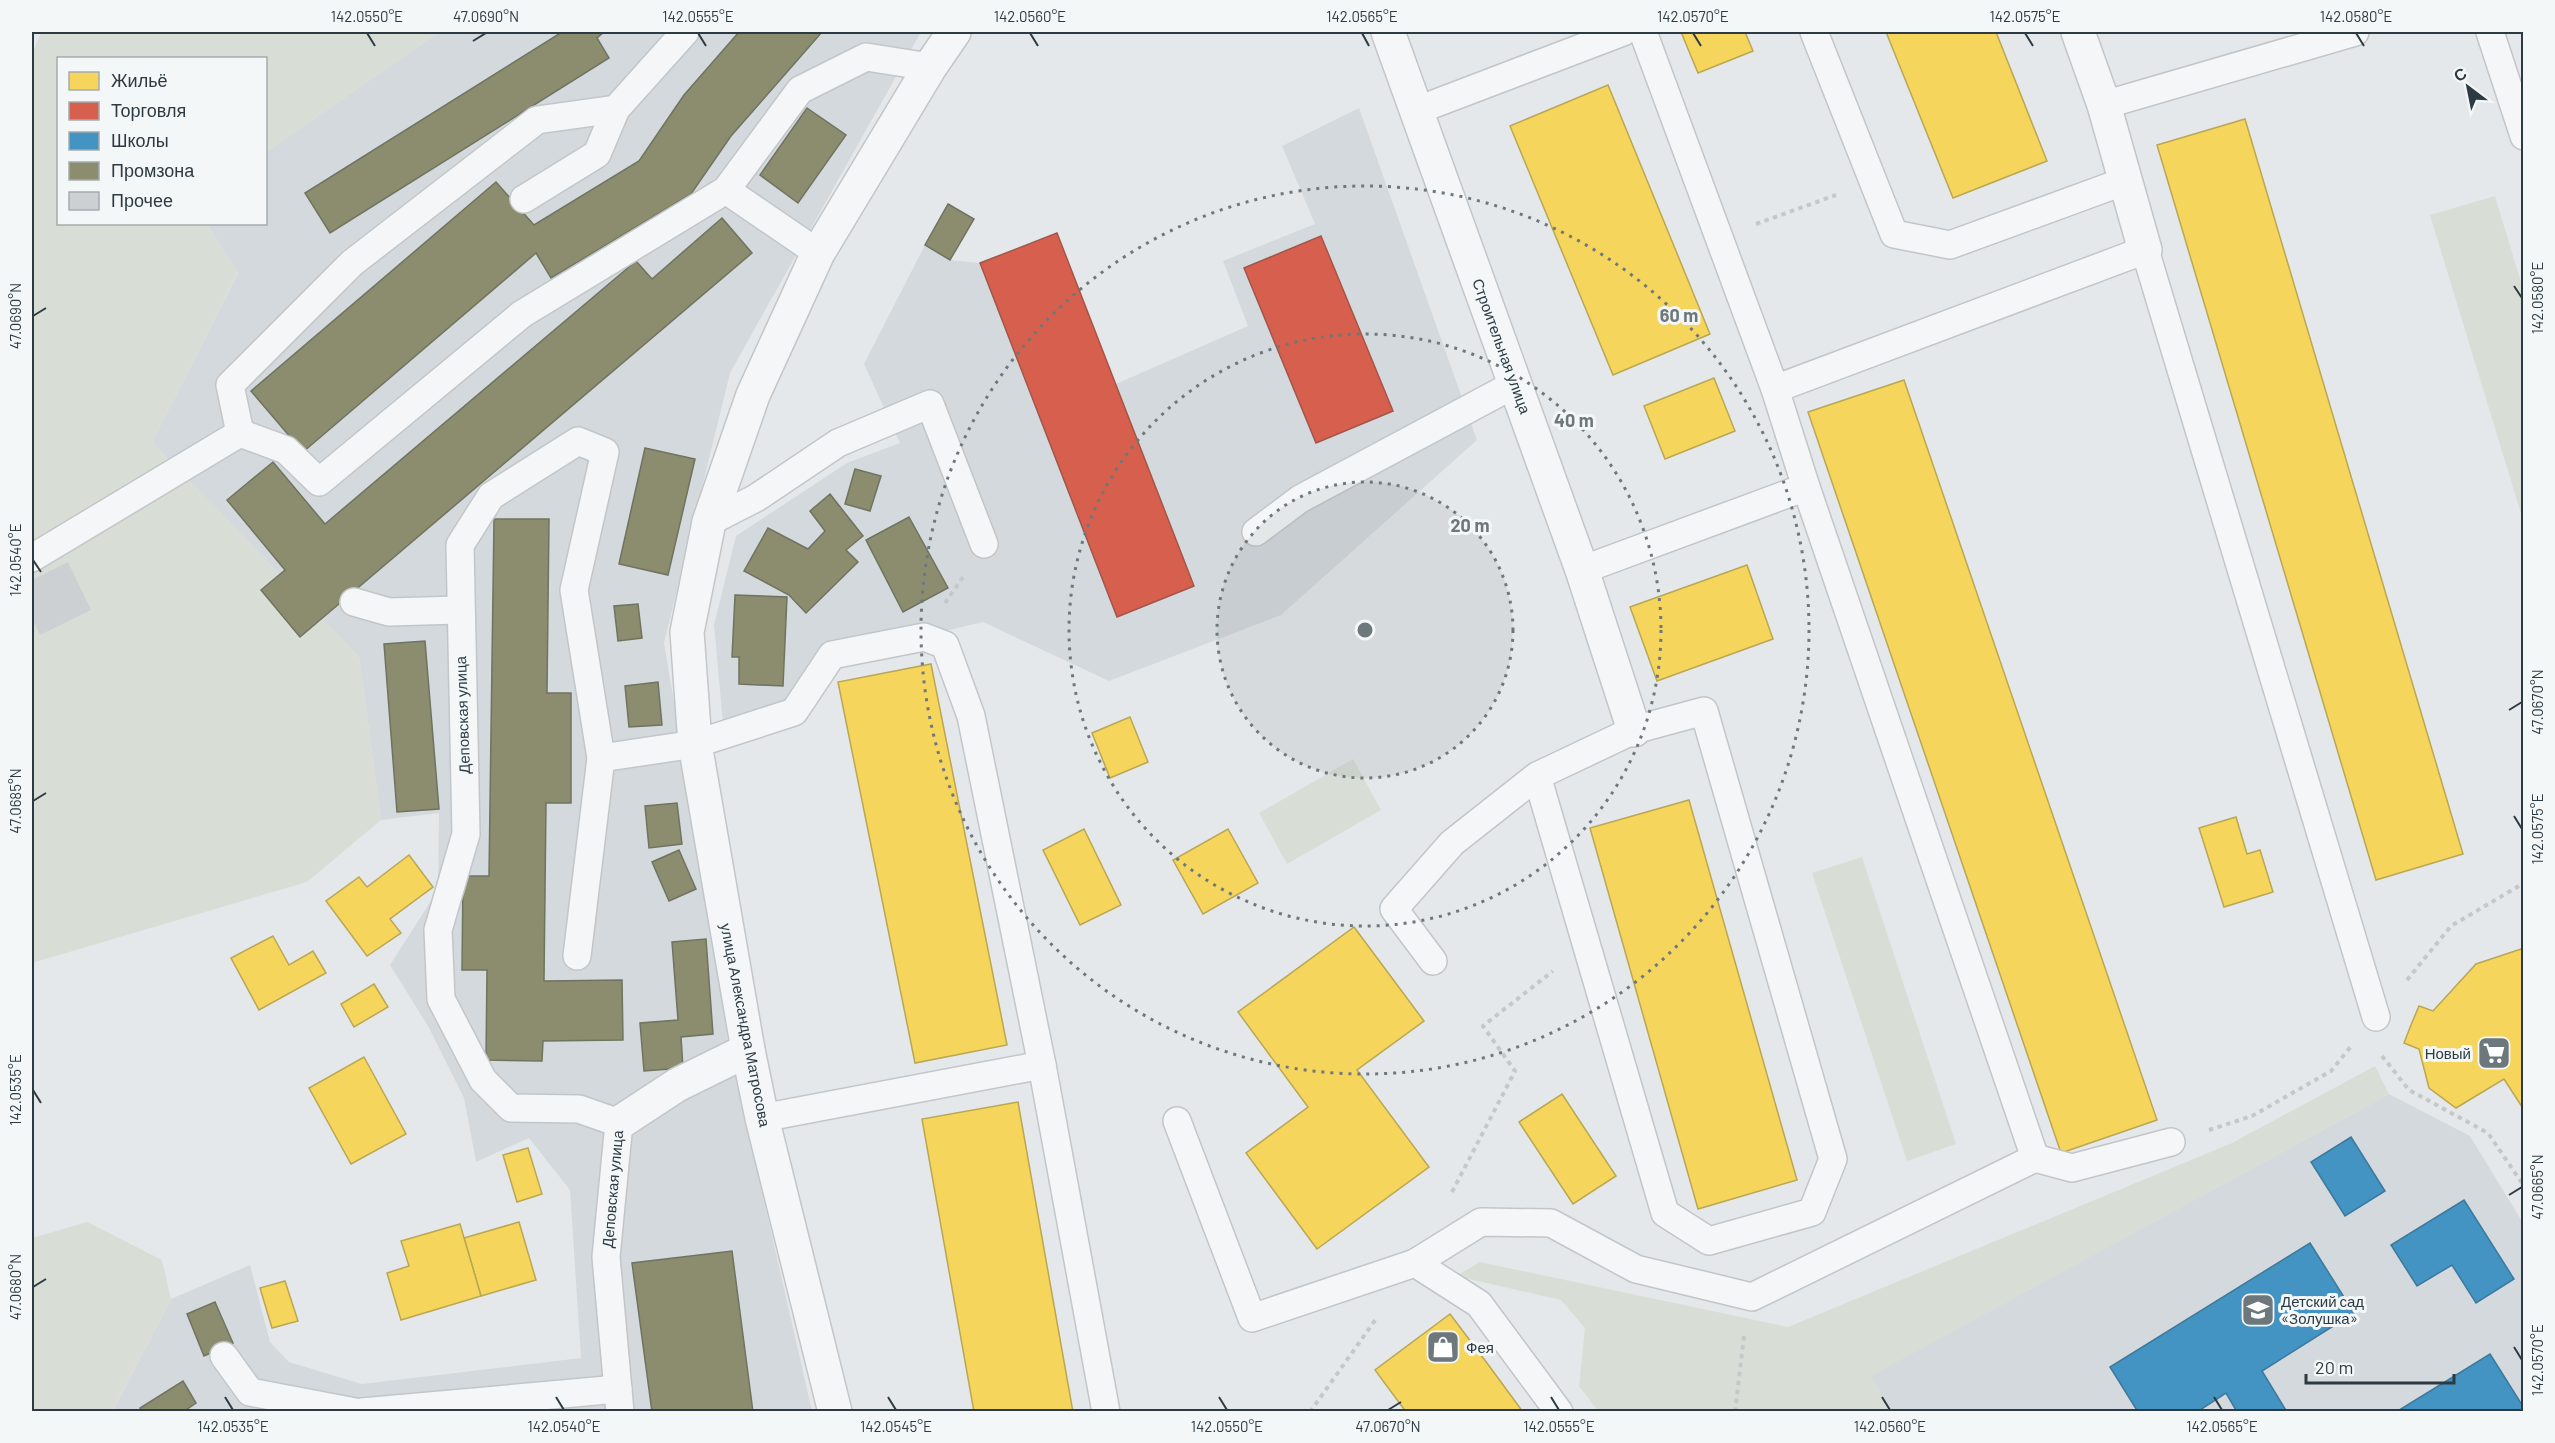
<svg xmlns="http://www.w3.org/2000/svg" width="2555" height="1443" font-family="Barlow,sans-serif">
  <rect width="100%" height="100%" fill="#e5e8ea"/>
  <!-- built -->
  <g fill="#d4d9dd">
    <path d="M439,32H921L730,373L664,643L713,934L728,1043L812,1411L112,1412L171,1299L250,1265L270,1342L289,1362L362,1384L581,1358L570,1190L529,1138L476,1162L464,1098L428,1026L390,965L438,890L439,813L381,820L359,657L152,442L238,273L207,224H266V152Z"/>
    <path d="M1359,108L1477,440L1281,615L1109,681L983,622L830,658L800,704L723,723L714,625L736,536L847,463L900,443L864,364L925,245L950,260L980,263L1057,233L1116,384L1248,326L1223,261L1315,224L1282,146Z"/>
    <path d="M2389,1094L2470,1136L2523,1223V1411H1892L1870,1376Z"/>
  </g>
  <!-- green -->
  <g fill="#d8ded6">
    <path d="M41,32H439L266,152V58H58V224H207L238,272L152,442L359,657L381,820L307,882L32,963V55Z"/>
    <path d="M2495,196L2523,289V520L2430,215Z"/>
    <path d="M1353,759L1381,810L1287,864L1259,813Z"/>
    <path d="M1862,857L1956,1144L1907,1161L1812,873Z"/>
    <path d="M2375,1066L2389,1094L1871,1376L1892,1411H1598L1579,1386L1585,1328L1561,1300L1456,1276L1480,1262L1788,1327L2232,1143Z"/>
    <path d="M87,1222L162,1260L171,1299L112,1411H32V1238Z"/>
  </g>
  <!-- homes -->
  <g fill="#f6d55c" stroke="#b9a754" stroke-width="1.5">
    <path d="M1681,32H1745L1753,51L1698,73Z"/>
    <path d="M1886,32H1996L2047,161L1953,198Z"/>
    <path d="M1608,85L1710,334L1613,375L1510,126Z"/>
    <path d="M2245,119L2463,854L2376,880L2157,145Z"/>
    <path d="M1714,378L1735,431L1665,459L1644,406Z"/>
    <path d="M1904,380L2157,1120L2061,1153L1808,412Z"/>
    <path d="M1747,565L1773,639L1657,681L1630,607Z"/>
    <path d="M931,664L1007,1045L915,1063L838,682Z"/>
    <path d="M1130,717L1148,762L1110,778L1092,733Z"/>
    <path d="M1689,800L1797,1180L1698,1209L1590,828Z"/>
    <path d="M2236,817L2247,854L2260,850L2273,892L2224,907L2199,828Z"/>
    <path d="M1084,829L1121,905L1080,925L1043,850Z"/>
    <path d="M1228,829L1258,883L1203,914L1173,860Z"/>
    <path d="M409,855L433,887L390,919L401,933L367,956L326,901L359,877L367,887Z"/>
    <path d="M1354,927L1424,1021L1357,1070L1429,1167L1317,1249L1246,1153L1308,1107L1238,1012Z"/>
    <path d="M273,936L289,965L313,951L326,973L259,1010L231,958Z"/>
    <path d="M2524,948V1110L2504,1079L2456,1108L2429,1088L2419,1049L2404,1043L2411,1025L2419,1006L2433,1011L2476,964Z"/>
    <path d="M374,984L388,1007L354,1027L341,1004Z"/>
    <path d="M364,1057L406,1134L351,1164L309,1088Z"/>
    <path d="M1562,1094L1616,1176L1573,1204L1519,1122Z"/>
    <path d="M1018,1102L1052,1294L1073,1412H974L922,1119Z"/>
    <path d="M528,1148L542,1194L517,1202L503,1155Z"/>
    <path d="M519,1222L536,1280L481,1296L464,1238Z"/>
    <path d="M460,1224L481,1296L401,1320L387,1273L409,1266L401,1241Z"/>
    <path d="M285,1281L298,1321L272,1328L260,1288Z"/>
    <path d="M1450,1314L1487,1363L1523,1412H1406L1375,1370Z"/>
  </g>
  <!-- shops -->
  <g fill="#d6604d" stroke="#a3554a" stroke-width="1.5">
    <path d="M1057,233L1194,586L1117,617L980,263Z"/>
    <path d="M1321,236L1393,411L1316,443L1244,268Z"/>
  </g>
  <!-- schools -->
  <g fill="#4393c3" stroke="#3c799d" stroke-width="1.5">
    <path d="M2351,1137L2385,1191L2345,1216L2311,1162Z"/>
    <path d="M2464,1200L2514,1279L2476,1303L2452,1265L2417,1286L2391,1245Z"/>
    <path d="M2310,1243L2354,1313L2262,1371L2287,1412H2237L2226,1393L2197,1412H2138L2110,1367Z"/>
    <path d="M2490,1354L2524,1408V1412H2396Z"/>
  </g>
  <!-- industry -->
  <g fill="#8c8c6e" stroke="#6f7461" stroke-width="1.5">
    <path d="M562,32H604L597,38L609,58L330,233L305,193Z"/>
    <path d="M739,32H822L731,136L691,194L551,278L536,253L303,452L251,391L496,182L534,225L639,161L684,95Z"/>
    <path d="M807,108L846,135L798,203L760,175Z"/>
    <path d="M948,204L974,219L950,260L925,245Z"/>
    <path d="M722,218L752,253L300,637L261,590L285,570L227,500L273,462L325,524L636,261L652,279Z"/>
    <path d="M645,448L695,459L668,575L619,564Z"/>
    <path d="M855,469L881,476L870,511L845,504Z"/>
    <path d="M830,494L863,536L846,550L858,562L806,613L789,595L744,571L768,528L808,549L825,531L810,511Z"/>
    <path d="M909,517L948,588L903,612L866,540Z"/>
    <path d="M494,519H549L547,693H571V803H546L544,981L622,980L623,1040L543,1041L542,1061L486,1060L487,970H462L463,876H489Z"/>
    <path d="M735,595L787,597L783,686L739,684V657H732Z"/>
    <path d="M638,604L642,638L618,641L614,606Z"/>
    <path d="M425,641L439,809L397,812L384,644Z"/>
    <path d="M658,682L662,725L629,727L625,686Z"/>
    <path d="M677,803L682,844L649,848L645,806Z"/>
    <path d="M679,850L696,889L669,901L652,862Z"/>
    <path d="M706,939L713,1034L681,1037L683,1068L644,1071L640,1023L678,1020L672,942Z"/>
    <path d="M732,1251L753,1412H652L632,1263Z"/>
    <path d="M215,1302L233,1343L204,1356L187,1314Z"/>
    <path d="M183,1381L196,1403L183,1412H142L140,1408Z"/>
  </g>
  <!-- building -->
  <path fill="#cdd0d2" d="M68,562L91,610L40,635L32,618V580Z"/>
  <g fill="none" stroke-linecap="round" stroke-linejoin="round">
    <!-- lane casing -->
    <g stroke="#c3c6c8" stroke-width="30">
      <g id="lane">
        <path d="M1643,32L1775,389"/>
        <path d="M1814,32L1894,234L1950,245L2125,181"/>
        <path d="M2490,32L2524,136"/>
        <path d="M2104,105L2355,32"/>
        <path d="M1418,110L1623,32"/>
        <path d="M726,190L818,253"/>
        <path d="M524,199L597,154L616,109L685,32"/>
        <path d="M240,433L286,450L319,482L522,314L726,190L800,90L866,57L930,67"/>
        <path d="M709,522L756,498L838,443L930,404L984,544"/>
        <path d="M1256,532L1300,499L1515,384"/>
        <path d="M32,558L240,433L230,385L352,263L537,120L616,109"/>
        <path d="M1582,570L1806,487L1775,389L2145,250L2376,1017"/>
        <path d="M354,602L389,612L459,610"/>
        <path d="M601,758L695,744L794,712L832,655L924,637L945,645L971,716L1042,1065L762,1118"/>
        <path d="M577,956L601,758L574,590L605,452L578,441L491,496L460,545L466,834L438,930L441,999L483,1080L511,1108L579,1109L619,1123L606,1257L620,1412"/>
        <path d="M1433,961L1394,909L1452,843L1537,776L1634,730L1704,711L1833,1159L1812,1212L1709,1241L1665,1213L1537,776"/>
        <path d="M1042,1065L1106,1412"/>
        <path d="M1177,1121L1252,1318L1415,1263L1481,1222L1551,1223L1636,1269L1752,1297L2035,1158L1806,487"/>
        <path d="M2035,1158L2072,1168L2171,1142"/>
        <path d="M1415,1263L1479,1304L1559,1412"/>
        <path d="M224,1356L250,1392L355,1412"/>
        <path d="M362,1412L618,1389"/>
      </g>
    </g>
    <!-- street casing -->
    <g stroke="#c3c6c8" stroke-width="36">
      <g id="street">
        <path d="M1388,32L1582,570L1634,730"/>
        <path d="M2078,32L2104,105L2145,250"/>
        <path d="M619,1123L677,1085L748,1050"/>
        <path d="M835,1412L762,1118L748,1050L695,744L687,632L709,522L753,395L818,253L930,67L954,32"/>
      </g>
    </g>
    <!-- path -->
    <g stroke="#c5c8c9" stroke-width="4" stroke-dasharray="4.5 4.5" stroke-linecap="butt">
      <path d="M1756,224L1836,195"/>
      <path d="M945,603L963,577"/>
      <path d="M2407,980L2451,926L2524,883"/>
      <path d="M2382,1056L2409,1090L2488,1133L2524,1186"/>
      <path d="M2209,1130L2252,1116L2331,1071L2352,1045"/>
      <path d="M1452,1192L1515,1071L1483,1026L1553,971"/>
      <path d="M1310,1412L1376,1319"/>
      <path d="M1735,1412L1744,1336"/>
    </g>
    <!-- lane -->
    <use href="#lane" stroke="#f5f6f7" stroke-width="27"/>
    <!-- street -->
    <use href="#street" stroke="#f5f6f7" stroke-width="33"/>
  </g>
  <!-- ticks -->
  <path fill="none" stroke="#2c3b43" stroke-width="2" d="M367,33L375,46M698,33L706,46M1030,33L1038,46M1362,33L1369,46M1693,33L1701,46M2025,33L2033,46M2356,33L2364,46M473,41L486,33M2514,286L2522,298M33,316L46,308M33,560L41,572M2509,710L2522,702M33,801L46,793M2514,816L2522,829M33,1090L41,1103M2509,1195L2522,1187M33,1287L46,1279M2514,1347L2522,1360M225,1397L233,1410M556,1397L564,1410M888,1397L896,1410M1219,1397L1227,1410M1551,1397L1559,1410M1882,1397L1890,1410M2214,1397L2222,1410M1388,1410L1401,1402"/>
  <!-- distance rings -->
  <circle cx="1365" cy="630" r="148" fill="#6d787d" fill-opacity=".12"/>
  <g fill="none" stroke="#6d787d" stroke-width="3" stroke-dasharray="3 6">
    <circle cx="1365" cy="630" r="148"/>
    <circle cx="1365" cy="630" r="296"/>
    <circle cx="1365" cy="630" r="444"/>
  </g>
  <!-- icons -->
  <defs>
    <g id="supermarket-square" transform="scale(1.725)"><rect x="-9" y="-9" width="18" height="18" rx="4" fill="#6d787d" stroke="#f4f7f8"/><path d="M-6-5.5h2.5l.6 2H6L4.5 2H-2.5L-4.4-4H-6ZM-1.5 3.2a1.3 1.3 0 1 0 .1 0ZM3 3.2a1.3 1.3 0 1 0 .1 0Z" fill="#fff"/></g>
    <g id="school-square" transform="scale(1.725)"><rect x="-9" y="-9" width="18" height="18" rx="4" fill="#6d787d" stroke="#f4f7f8"/><path d="M0-5L7-2L0 1L-7-2ZM-4 1L0 2.5L4 1V4Q0 6-4 4Z" fill="#fff"/></g>
    <g id="shop-square" transform="scale(1.725)"><rect x="-9" y="-9" width="18" height="18" rx="4" fill="#6d787d" stroke="#f4f7f8"/><path d="M-5-2.5h2.3a2.7 3.5 0 0 1 5.4 0H5L5.5 6h-11ZM-1.5-2.5h3a1.5 2.3 0 0 0-3 0Z" fill="#fff"/></g>
  </defs>
  <g fill-rule="evenodd">
    <use href="#supermarket-square" x="2494" y="1053"/>
    <use href="#school-square" x="2258" y="1310"/>
    <use href="#shop-square" x="1443" y="1347"/>
  </g>
  <g text-anchor="middle" dominant-baseline="central" stroke-width="6" stroke-linejoin="round" paint-order="stroke">
    <!-- street labels -->
    <g font-size="15" fill="#2c3b43" stroke="#f4f7f8">
      <text transform="translate(1502 346) rotate(70)">Строительная улица</text>
      <text transform="translate(462 715) rotate(-92)">Деповская улица</text>
      <text transform="translate(746 1025) rotate(79)">улица Александра Матросова</text>
      <text transform="translate(612 1189) rotate(-85)">Деповская улица</text>
    </g>
    <!-- poi labels -->
    <g font-size="15" fill="#2c3b43" stroke="#f4f7f8" text-anchor="start">
      <text x="2471" y="1053" text-anchor="end">Новый</text>
      <text x="2281" y="1301">Детский сад<tspan x="2281" dy="17">«Золушка»</tspan></text>
      <text x="1466" y="1347">Фея</text>
    </g>
  </g>
  <circle cx="1365" cy="630" r="9" fill="#6d787d" stroke="#f4f7f8" stroke-width="3"/>
  <g font-size="18" text-anchor="middle" font-weight="bold" fill="#6d787d" stroke="#f4f7f8" stroke-width="6" stroke-linejoin="round" paint-order="stroke">
    <text x="1679" y="322">60 m</text>
    <text x="1574" y="427">40 m</text>
    <text x="1470" y="532">20 m</text>
  </g>
  <!-- border -->
  <rect width="2555" height="1443" fill="none" stroke="#f4f7f8" stroke-width="66"/>
  <!-- legend -->
  <rect x="57" y="57" width="210" height="168" fill="#f4f7f8" stroke="#a4acb0" stroke-width="1.5"/>
  <rect x="69" y="72" width="30" height="18" fill="#f6d55c" stroke="#a4acb0" stroke-width="1.5"/>
  <text x="111" y="87" font-size="18" fill="#2c3b43">Жильё</text>
  <rect x="69" y="102" width="30" height="18" fill="#d6604d" stroke="#a4acb0" stroke-width="1.5"/>
  <text x="111" y="117" font-size="18" fill="#2c3b43">Торговля</text>
  <rect x="69" y="132" width="30" height="18" fill="#4393c3" stroke="#a4acb0" stroke-width="1.5"/>
  <text x="111" y="147" font-size="18" fill="#2c3b43">Школы</text>
  <rect x="69" y="162" width="30" height="18" fill="#8c8c6e" stroke="#a4acb0" stroke-width="1.5"/>
  <text x="111" y="177" font-size="18" fill="#2c3b43">Промзона</text>
  <rect x="69" y="192" width="30" height="18" fill="#cdd0d2" stroke="#a4acb0" stroke-width="1.5"/>
  <text x="111" y="207" font-size="18" fill="#2c3b43">Прочее</text>
  <!-- north arrow -->
  <g transform="translate(2468 87) rotate(328)" stroke="#f4f7f8" stroke-width="4.5" paint-order="stroke">
  <path d="M0-4.5L10 22L0 15L-10 22Z" fill="#2c3b43"/>
  <text y="-9" font-size="16" font-weight="bold" text-anchor="middle" fill="#2c3b43">С</text>
  </g>
  <!-- scale -->
  <path d="M2306 1374v9h148v-9" fill="none" stroke="#2c3b43" stroke-width="3"/>
  <text x="2315" y="1374" font-size="18" fill="#2c3b43" stroke="#f4f7f8" stroke-width="4.5" paint-order="stroke">20 m</text>
  <rect x="33" y="33" width="2489" height="1377" fill="none" stroke="#2c3b43" stroke-width="2"/>
  <g font-size="15" text-anchor="middle" fill="#2c3b43">
    <text x="367" y="22">142.0550°E</text>
    <text x="486" y="22">47.0690°N</text>
    <text x="698" y="22">142.0555°E</text>
    <text x="1030" y="22">142.0560°E</text>
    <text x="1362" y="22">142.0565°E</text>
    <text x="1693" y="22">142.0570°E</text>
    <text x="2025" y="22">142.0575°E</text>
    <text x="2356" y="22">142.0580°E</text>
    <text transform="translate(2538 298) rotate(-90)" y="5">142.0580°E</text>
    <text transform="translate(16 316) rotate(-90)" y="5">47.0690°N</text>
    <text transform="translate(16 560) rotate(-90)" y="5">142.0540°E</text>
    <text transform="translate(2538 702) rotate(-90)" y="5">47.0670°N</text>
    <text transform="translate(16 801) rotate(-90)" y="5">47.0685°N</text>
    <text transform="translate(2538 829) rotate(-90)" y="5">142.0575°E</text>
    <text transform="translate(16 1090) rotate(-90)" y="5">142.0535°E</text>
    <text transform="translate(2538 1187) rotate(-90)" y="5">47.0665°N</text>
    <text transform="translate(16 1287) rotate(-90)" y="5">47.0680°N</text>
    <text transform="translate(2538 1360) rotate(-90)" y="5">142.0570°E</text>
    <text x="233" y="1432">142.0535°E</text>
    <text x="564" y="1432">142.0540°E</text>
    <text x="896" y="1432">142.0545°E</text>
    <text x="1227" y="1432">142.0550°E</text>
    <text x="1388" y="1432">47.0670°N</text>
    <text x="1559" y="1432">142.0555°E</text>
    <text x="1890" y="1432">142.0560°E</text>
    <text x="2222" y="1432">142.0565°E</text>
  </g>
</svg>
